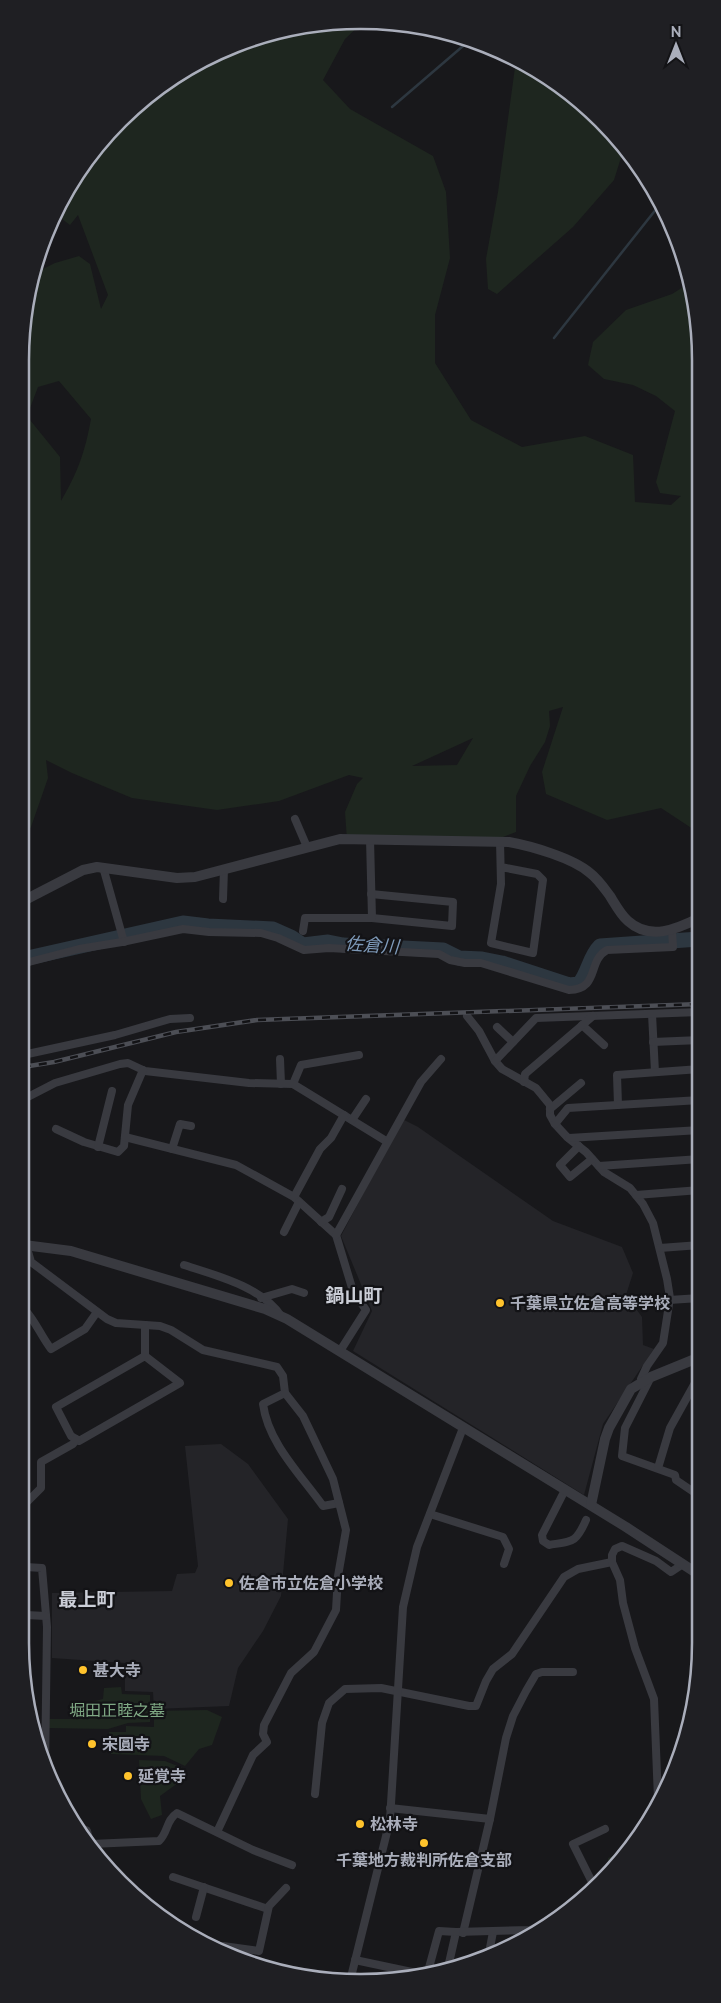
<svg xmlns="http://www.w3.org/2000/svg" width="721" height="2003" font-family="Raleway,'Noto Sans JP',sans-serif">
  <rect width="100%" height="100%" fill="#18181b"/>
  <!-- built -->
  <g fill="#242428">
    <path d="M402,1119L418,1127L553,1221L622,1247L633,1273L626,1295L642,1317L643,1345L654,1349L603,1424L584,1495L353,1351L372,1311L341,1236Z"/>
    <path d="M221,1444L248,1464L288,1519L281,1596L263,1631L238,1668L229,1706L154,1709L153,1692L125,1691V1663L52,1658V1593L172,1591L177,1574L195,1573L198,1566L185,1446Z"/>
  </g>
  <!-- green -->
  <g fill="#1e261f" fill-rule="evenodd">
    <path d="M364,21L345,39L323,80L350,109L433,156L446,192L450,258L435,315V363L471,420L522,447L585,436L633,455L635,502L671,505L681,496L660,493L656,482L675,411L656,396L633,385L604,379L588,365L593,342L626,310L672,294L688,284L698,316L699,833L661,808L607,820L546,794L542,772L563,707L549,711L550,726L545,742L530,766L516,796V832L490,842L347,840L345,812L357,784L363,778L349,775L279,801L217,810L132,798L72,773L46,760L48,778L31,827L22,839L20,361L31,275L55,263L79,256L90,264L101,309L108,295L78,215L70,225L54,213L55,210L90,153L136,105L190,66L251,38L316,23ZM59,381L91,419C85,452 78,472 61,501L60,457L30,420V408L38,387ZM473,738L457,765L412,766Z"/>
    <path d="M516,60L531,66L616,136L624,148L614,180L573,227L497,294L488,289L486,259L498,192Z"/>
    <path d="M121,1687L122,1694L150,1695V1722L128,1723L108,1729L49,1728V1719H82L83,1704L103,1699L104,1688Z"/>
    <path d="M207,1710L222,1717L212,1745L199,1749L185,1766L164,1756L111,1754L109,1732H126V1726L154,1727V1711Z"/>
    <path d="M139,1760L165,1761L185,1769L182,1780L160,1796L162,1815L151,1819L141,1799Z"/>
    <path d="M628,1850L608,1876V1858Z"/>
  </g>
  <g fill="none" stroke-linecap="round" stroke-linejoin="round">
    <!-- stream -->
    <g stroke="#2d3740" stroke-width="2.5">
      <path d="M392,107L470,40"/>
      <path d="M554,338L661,203"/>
    </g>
    <!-- river -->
    <path stroke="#2d3740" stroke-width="15" d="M23,959L183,923L208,926L273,929L291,937L303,945L328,942L343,945L443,950L459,958L482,959L502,963L569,985L579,984C589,972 589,957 600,946L699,939"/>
    <!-- minor -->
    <g stroke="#393a40" stroke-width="8">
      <path d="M295,819L307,847"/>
      <path d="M500,841L501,884L491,943L533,953L543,880L537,874L501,867"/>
      <path d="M103,867L124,942"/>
      <path d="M371,894L453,902L452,926L372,918"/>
      <path d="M223,899L224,869"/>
      <path d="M303,931L305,918H372L370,839"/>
      <path d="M23,966L29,962L79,949L122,942L183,929L209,932L261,933L278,938L304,950L329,948L439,954L450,960L465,963H481L569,990C600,989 587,961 607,950L673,947L672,930"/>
      <path d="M652,1014L655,1072"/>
      <path d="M467,1016L479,1031L495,1061L502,1069L536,1088L550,1105V1115L555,1124L567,1137L586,1152L604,1172L630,1188L643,1204L653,1223L667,1279L670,1298L663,1343L647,1366L641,1379L644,1381"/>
      <path d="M582,1025L604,1045"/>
      <path d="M497,1027L513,1042"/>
      <path d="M653,1042L700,1040"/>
      <path d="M23,1055L115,1035L170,1019L190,1018"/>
      <path d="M280,1059L281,1084"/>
      <path d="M495,1061L536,1018L700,1012"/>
      <path d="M524,1082L525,1074L593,1016"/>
      <path d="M293,1084L301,1065L359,1055"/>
      <path d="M24,1099L55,1083L120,1064L128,1063L145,1071L249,1083L293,1084L386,1141"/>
      <path d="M618,1105L617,1075L700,1069"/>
      <path d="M550,1109L581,1083"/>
      <path d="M352,1120L366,1099"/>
      <path d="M555,1124L568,1108L700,1100"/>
      <path d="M56,1129L84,1142L118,1152L124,1146L128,1105L143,1070"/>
      <path d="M125,1137L236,1165L294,1197L336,1235L353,1291L366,1310L340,1351"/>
      <path d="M569,1138L700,1130"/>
      <path d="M579,1146L560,1165L570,1177L592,1159"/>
      <path d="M98,1147L112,1091"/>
      <path d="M172,1149L180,1124L191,1126"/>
      <path d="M599,1166L700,1159"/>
      <path d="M636,1195L700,1190"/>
      <path d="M294,1197L320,1149L331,1138L344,1115"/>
      <path d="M321,1222L329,1217L342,1189"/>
      <path d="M284,1232L299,1202"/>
      <path d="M336,1235L421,1082L441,1059"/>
      <path d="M26,1245L31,1262L107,1319L116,1323L160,1326L171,1330L203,1350L277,1367L283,1376L285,1393L263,1404C268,1443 301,1475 323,1506L339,1503"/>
      <path d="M660,1248L700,1245"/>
      <path d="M184,1265C215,1275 262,1287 281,1316"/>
      <path d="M261,1298L292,1289L304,1293"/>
      <path d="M669,1300L700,1298"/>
      <path d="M25,1310C36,1322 41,1336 51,1349L85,1329L97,1312"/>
      <path d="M145,1356L56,1407L71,1436L79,1441L180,1383L145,1356V1325"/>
      <path d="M651,1377L625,1428L622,1456L675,1475L676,1480L701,1497"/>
      <path d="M658,1468L670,1428L700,1374"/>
      <path d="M565,1490L542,1535L543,1541L549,1545C573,1541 576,1543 586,1520"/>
      <path d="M26,1503L41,1488V1462L73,1444L76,1439"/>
      <path d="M430,1514L503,1537L509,1549L504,1564"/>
      <path d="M26,1567L42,1568L47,1627L45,1771"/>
      <path d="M26,1615L46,1616"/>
      <path d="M315,1794L322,1723L329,1703L345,1689L381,1688L469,1706H476L486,1681L493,1669L512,1654L564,1577L578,1569L612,1562"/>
      <path d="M658,1799L654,1699L635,1648L623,1603L620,1580L612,1562V1555L615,1549L622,1546L656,1561L671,1572L683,1564"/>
      <path d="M390,1808L490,1819L506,1738L513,1716L526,1691L536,1674L542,1672H573"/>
      <path d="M217,1832L253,1755L267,1742L263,1734L264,1725L291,1673L314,1652L336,1610L338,1576L346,1530L333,1479L303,1416L285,1393"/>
      <path d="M91,1844L159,1841C168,1833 166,1820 177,1813L253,1850L292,1865"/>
      <path d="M173,1877L268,1909"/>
      <path d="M577,1903L593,1890V1884L573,1844L605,1829"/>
      <path d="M196,1917L204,1887"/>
      <path d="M463,1933L490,1819"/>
      <path d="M223,1946L259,1951L269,1906L286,1888"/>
      <path d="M489,1953L493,1932"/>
      <path d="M355,1960L426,1975"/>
      <path d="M447,1972L456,1932L530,1930L548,1923L564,1914"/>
      <path d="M427,1975L439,1931L456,1932"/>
      <path d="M350,1981L390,1820L403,1607L417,1547L463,1428"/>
    </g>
    <!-- tertiary -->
    <g stroke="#393a40" stroke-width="10">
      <path d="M23,901L83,870L97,867L177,878L195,877L340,839L509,842C531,846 573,858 590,873C598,879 604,888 610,896C615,904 621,915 628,921C650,941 677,929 699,918"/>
      <path d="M24,1245L71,1251L265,1309L287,1319L626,1527L701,1576"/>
      <path d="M591,1505L605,1439L609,1428L631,1389L651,1377L700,1357"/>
      <path d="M82,1830L86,1831L89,1842"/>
    </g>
    <!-- rail casing -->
    <g stroke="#4c4e55" stroke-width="4.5">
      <path id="rail" d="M23,1067L54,1062L176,1032L257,1020L700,1004"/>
    </g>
    <!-- rail -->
    <use href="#rail" stroke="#131316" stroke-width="2.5" stroke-dasharray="8" stroke-linecap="butt"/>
  </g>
  <!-- markers -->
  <g fill="#ffc32c" stroke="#131316" stroke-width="2">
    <circle cx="500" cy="1303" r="5"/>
    <circle cx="229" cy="1583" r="5"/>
    <circle cx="83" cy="1670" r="5"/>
    <circle cx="92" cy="1744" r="5"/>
    <circle cx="128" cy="1776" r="5"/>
    <circle cx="360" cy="1824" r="5"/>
    <circle cx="424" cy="1843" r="5"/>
  </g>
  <g text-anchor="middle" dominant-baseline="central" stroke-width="4.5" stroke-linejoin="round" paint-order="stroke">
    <!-- poi labels -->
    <g font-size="16" font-weight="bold" fill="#aaaebb" stroke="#131316" text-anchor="start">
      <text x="510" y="1303">千葉県立佐倉高等学校</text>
      <text x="239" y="1583">佐倉市立佐倉小学校</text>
      <text x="93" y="1670">甚大寺</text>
      <text x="102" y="1744">宋圓寺</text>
      <text x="138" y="1776">延覚寺</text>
      <text x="370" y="1824">松林寺</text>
      <text x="424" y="1860" text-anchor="middle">千葉地方裁判所佐倉支部</text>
    </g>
    <!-- park labels -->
    <g font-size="16" fill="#7fa884" stroke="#131316">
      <text x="117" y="1710">堀田正睦之墓</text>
    </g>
    <!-- water labels -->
    <g font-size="18" font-style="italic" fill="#7e9ab9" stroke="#131316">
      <text transform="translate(372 945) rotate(4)">佐倉川</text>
    </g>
    <!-- quarter labels -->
    <g font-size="19" font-weight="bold" fill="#cbced7" stroke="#131316">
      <text x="354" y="1295">鍋山町</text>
      <text x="87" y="1599">最上町</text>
    </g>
  </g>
  <!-- crop -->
  <path d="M0 0H721V2003H0ZM360 29H361A331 331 0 0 1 692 360V1643A331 331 0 0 1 361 1974H360A331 331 0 0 1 29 1643V360A331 331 0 0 1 360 29Z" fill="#1f1f23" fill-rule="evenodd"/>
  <path fill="none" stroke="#aaaebb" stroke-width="2.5" d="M360 29H361A331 331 0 0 1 692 360V1643A331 331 0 0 1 361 1974H360A331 331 0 0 1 29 1643V360A331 331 0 0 1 360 29Z"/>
  <!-- north arrow -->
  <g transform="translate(676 45)" stroke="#131316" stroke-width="4" paint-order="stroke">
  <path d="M0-4L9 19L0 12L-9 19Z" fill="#aaaebb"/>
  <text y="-8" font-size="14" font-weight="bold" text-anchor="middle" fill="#aaaebb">N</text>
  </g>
</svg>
